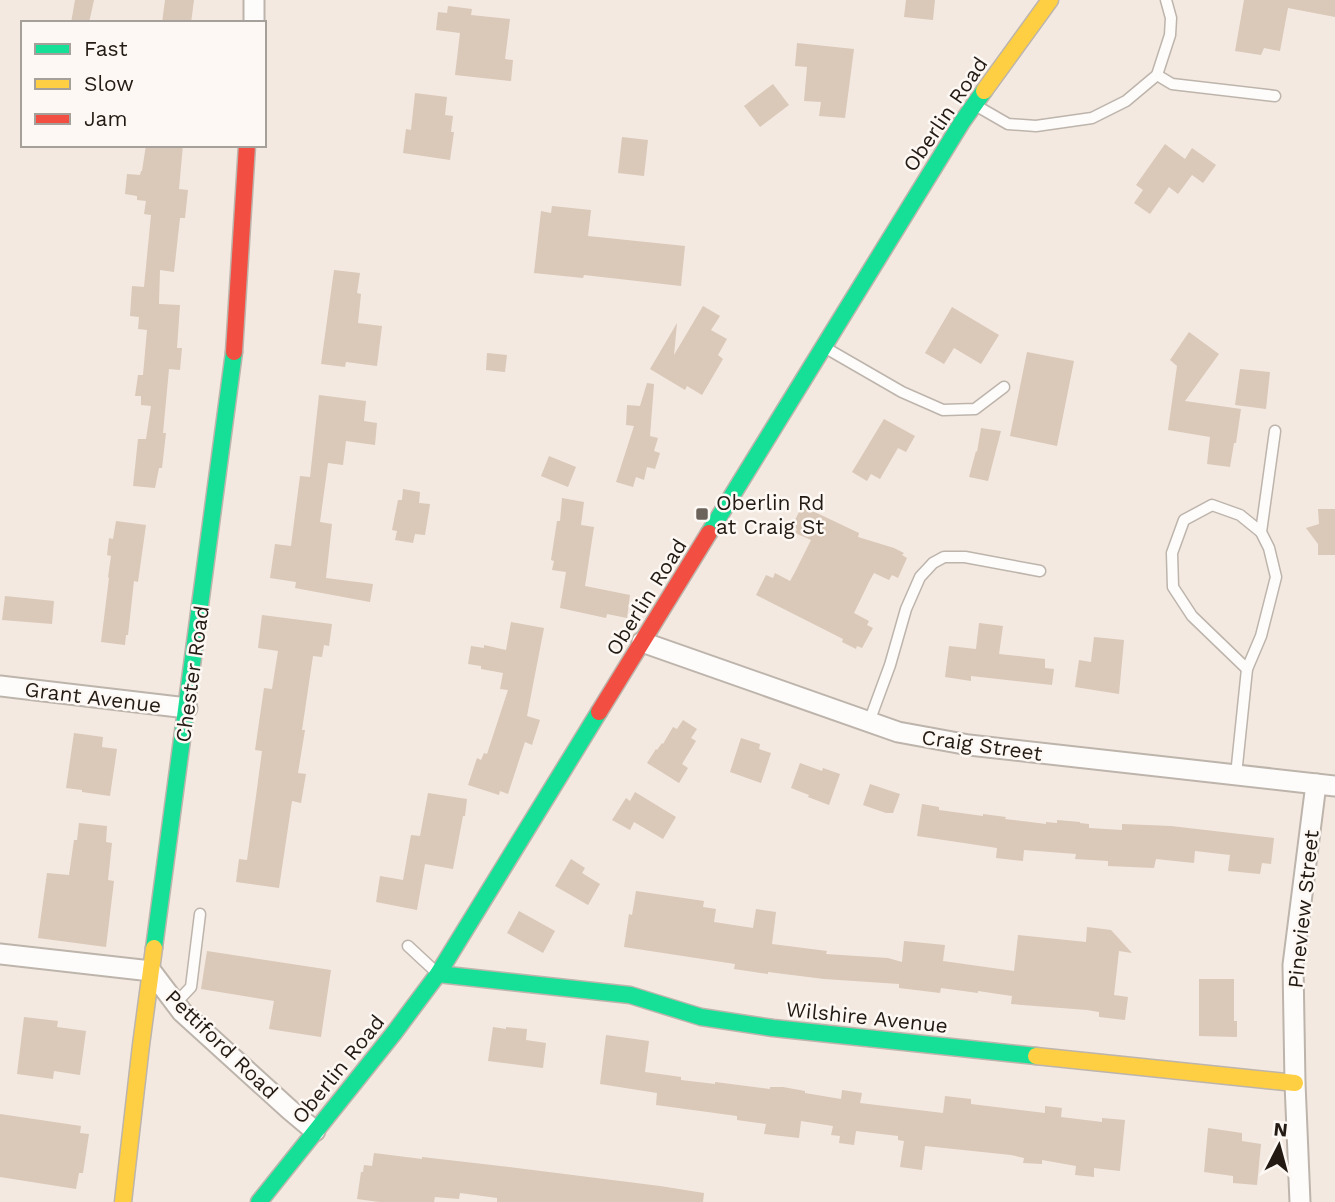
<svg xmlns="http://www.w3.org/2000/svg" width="1335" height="1202" font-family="'Work Sans',sans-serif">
  <rect width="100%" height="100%" fill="#f3e9e0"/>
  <!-- building -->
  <g fill="#dac8b8">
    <path d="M75,0H94L89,23H71Z"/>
    <path d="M165,0H194L191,23H162Z"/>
    <path d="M906,0H935L933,20L904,17Z"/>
    <path d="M1244,0H1335V17L1288,8L1280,51L1264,48L1261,55L1235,51Z"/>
    <path d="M448,6L472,9L471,15L510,19L505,59L513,60L511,81L455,75L460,33L436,30L438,12L447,13Z"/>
    <path d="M797,43L854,49L845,118L819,116L821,102L804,101L807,67L795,66Z"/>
    <path d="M773,84L789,105L760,127L744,106Z"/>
    <path d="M415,93L447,97L445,115L453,116L451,132H454L450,160L403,153L406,129L411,130Z"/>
    <path d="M622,137L648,140L644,176L618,173Z"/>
    <path d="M1165,144L1185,159L1192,148L1216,165L1203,183L1192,175L1178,194L1169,187L1150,214L1134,203L1143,190L1136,185Z"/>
    <path d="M146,145H183L179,189L188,190L185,218H180L174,272L160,270L159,304L180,305L177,348H182L180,370L169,369L163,433H166L162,468H159L155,488L133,486L138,439H146L151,406L141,405V396H135L138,375H143L147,330L138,329L139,317L130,316L132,286L144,287L151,215L144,214L146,201L137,200V196L125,194L127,174L140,175L141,171H142Z"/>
    <path d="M552,206L591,210L588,236L685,246L681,286L584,275L583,278L534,273L541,211L551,213Z"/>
    <path d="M334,270L360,273L357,293L361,294L358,323L382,326L377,366L346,362L345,367L321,364Z"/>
    <path d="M703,306L720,316L711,330L727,339L718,355L723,359L702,395L687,386L685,390L650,369L677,323L674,355Z"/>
    <path d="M952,307L999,335L981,364L954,348L944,364L925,353Z"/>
    <path d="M1189,332L1219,354L1185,401L1241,409L1236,443H1234L1230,467L1207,464L1210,437L1168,430L1177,366L1170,360Z"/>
    <path d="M1027,352L1074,361L1057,446L1010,436Z"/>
    <path d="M487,353L507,355L505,372L486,370Z"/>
    <path d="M1240,369L1270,372L1266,409L1235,405Z"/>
    <path d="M647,383L654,384L650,436L658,438L654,451L660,453L655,469L647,467L644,480L636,477L633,487L616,482L634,426L626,425L627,405L640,406Z"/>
    <path d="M319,395L366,401L364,421L377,423L375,445L346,441L343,465L328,463L320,522L332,524L326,578L373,584L370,602L295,588L296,582L270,578L275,544L291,546L300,476L310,477Z"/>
    <path d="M884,419L915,436L906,452L898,448L880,479L871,474L867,481L852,472Z"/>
    <path d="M981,428L1001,431L988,481L969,477L976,451L977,452Z"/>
    <path d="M549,456L576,467L568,487L541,476Z"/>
    <path d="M403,489L420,492L419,503L430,504L425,535L415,534L413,543L395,540L397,531L392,530L398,500H402Z"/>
    <path d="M562,498L584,502L581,525L594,527L585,586L630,595L627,618L607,614L606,618L560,608L566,572L552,570L554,561L551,560L557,521H560Z"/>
    <path d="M802,506L859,533L858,537L894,548L904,553L902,555L907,558L898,578L892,575L889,580L874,573L869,582L854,613L869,621L867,625L873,628L862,648L857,646L856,649L842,642L843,639L756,595L766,575L773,578L775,573L790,581L795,572L811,540L795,533L797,529L792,526Z"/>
    <path d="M1318,509H1335V555H1318V544L1306,528L1319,524Z"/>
    <path d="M116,521L146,525L138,582L134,581L128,635H126L125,645L101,642L109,578L108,577L111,556L107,555L109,538L113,539Z"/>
    <path d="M5,596L54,601L52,624L2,620Z"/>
    <path d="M262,615L332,624L329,646L324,645L322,657L313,656L302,730H305L298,773L306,774L301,803L292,801L279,888L236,882L239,859L247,860L256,796L262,751L255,750L264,688L272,689L278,651L258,648Z"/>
    <path d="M511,622L544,628L527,716L540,720L532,745L525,742L508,794L500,791L499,795L468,785L477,758L481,760L484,753L487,754L508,690L500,689L503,673L481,669V666L468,664L471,646L484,648V645L506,650Z"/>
    <path d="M979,623L1003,626L999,654L1045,659V668L1054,669L1052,685L971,676V681L945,677L949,646L976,649Z"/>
    <path d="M1094,637L1124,640L1119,694L1075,687L1079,660L1091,662Z"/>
    <path d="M683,720L697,729L691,738L696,741L682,764L688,768L679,783L647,763L656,749L657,750L662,743L663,744L673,727L677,729Z"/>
    <path d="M74,733L103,737L102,747L117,749L110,796L82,792V790L66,788Z"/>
    <path d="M741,738L760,744L759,749L771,753L761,783L730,772Z"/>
    <path d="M800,763L822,771L823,768L840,774L829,805L808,797L809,795L791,788Z"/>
    <path d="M870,784L900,794L893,813H886L863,805Z"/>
    <path d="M635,792L676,817L663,839L634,822L630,830L612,820L626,798L630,801Z"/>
    <path d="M428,793L467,799L465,816H463L453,869L425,864L417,910L376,902L380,876L403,880L411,835L420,836Z"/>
    <path d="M922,804L939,807V810L983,816V814L1006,817L1005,819L1046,824V822L1057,823V820L1080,822V823L1089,824V828L1122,830V824L1171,826L1274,838L1271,864L1262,863L1260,874L1228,871L1230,855L1195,851L1194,863L1156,859L1154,868L1108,866V861L1075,859L1076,854L1024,850L1023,861L996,858L997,848L917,836Z"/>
    <path d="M79,823L107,826L106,842L112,843L108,880L114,881L106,947L38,938L47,873L69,875L74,840H77Z"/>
    <path d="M571,859L585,868L582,873L600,884L588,905L555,886Z"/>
    <path d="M636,891L704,901L703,907L716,909L714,922L753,928L756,909L776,912L772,944L827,951L826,954L888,958L902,962L904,941L945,945L943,961L1014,971L1018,935L1086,942L1087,927L1111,930L1132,953L1119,951L1114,995L1128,997L1125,1020L1099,1017V1012L1087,1010L1011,1004L1012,996L978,991V993L941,988L940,993L899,988V984L824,979L768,972V974L734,969L735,964L624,947L629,914L632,915Z"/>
    <path d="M519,911L555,931L543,953L507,933Z"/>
    <path d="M207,951L331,970L321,1037L269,1029L274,1001L201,989Z"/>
    <path d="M1199,979H1234V1021H1237V1037L1199,1036Z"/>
    <path d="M24,1017L58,1021L57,1027L86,1031L80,1075L54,1071L53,1079L17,1074Z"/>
    <path d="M493,1027L506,1029V1027L527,1029L526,1040L546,1043L543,1068L488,1061Z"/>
    <path d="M606,1035L649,1041L645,1072L681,1077V1080L715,1084V1082L770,1089V1087H783L805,1091V1093L841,1099L842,1090L862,1093L860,1103L943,1113L945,1096L971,1099V1104L1045,1113V1106L1062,1108L1061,1117L1102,1122V1118L1125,1120L1120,1171L1094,1168V1177L1075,1175L1076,1166L1042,1160V1164L1023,1163L1024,1158L1011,1155L925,1146L922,1170L900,1167L904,1141L898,1140V1136L856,1131L854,1145L839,1143L840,1136L831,1135L833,1126L801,1121L799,1138L764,1134L766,1124L737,1120V1116L656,1105L657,1093L600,1084Z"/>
    <path d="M0,1114L81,1126L80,1133L89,1134L83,1173H79L76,1189L0,1177Z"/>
    <path d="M1208,1128L1242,1133V1141L1261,1144L1257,1185L1233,1183V1176L1204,1172Z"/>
    <path d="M374,1153L422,1159V1157L509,1167L660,1186L704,1193L703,1202H497V1198L460,1193L459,1199L435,1197L434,1202H379L357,1199L361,1172H363L364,1165L372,1166Z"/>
  </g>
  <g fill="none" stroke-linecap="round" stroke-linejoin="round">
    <!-- lane casing -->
    <g stroke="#bdb4ac" stroke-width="13">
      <g id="lane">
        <path d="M1157,75L1172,84L1275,96"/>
        <path d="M975,105L1008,124L1036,126L1092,118L1126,101L1157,75L1170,35L1171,18L1166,0"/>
        <path d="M824,347L902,392L943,410L975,409L1004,387"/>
        <path d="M1247,669L1192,616L1173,587L1172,553L1184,520L1212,505L1240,515L1261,532"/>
        <path d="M869,722L890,665L906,609L920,577L933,563L944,557H965L1040,571"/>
        <path d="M1236,775L1247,669L1261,636L1276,577L1269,548L1261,532L1275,431"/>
        <path d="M408,946L436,972"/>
        <path d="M175,1004L191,987L200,914"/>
      </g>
    </g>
    <!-- street casing -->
    <g stroke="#bdb4ac" stroke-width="23">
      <g id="street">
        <path d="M254,23V0"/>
        <path d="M642,642L898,732L969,745L1335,786"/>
        <path d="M0,686L187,708"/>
        <path d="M0,954L151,971L182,1012L290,1110L315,1131"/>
        <path d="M1300,1202L1295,1083L1293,965L1316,784"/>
      </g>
    </g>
    <!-- fast casing -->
    <g stroke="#bdb4ac" stroke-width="19">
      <g id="fast">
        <path d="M709,533L962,122L984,91"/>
        <path d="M154,948L234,352"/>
        <path d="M438,974L630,995L701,1017L773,1028L1036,1056"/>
        <path d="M259,1202L394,1033L438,974L599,712"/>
      </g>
    </g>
    <!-- slow casing -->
    <g stroke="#bdb4ac" stroke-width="19">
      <g id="slow">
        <path d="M984,91L1050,0"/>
        <path d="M1036,1056L1295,1083"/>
        <path d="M123,1202L141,1045L154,948"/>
      </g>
    </g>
    <!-- jam casing -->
    <g stroke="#bdb4ac" stroke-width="19">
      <g id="jam">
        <path d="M234,352L247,145"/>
        <path d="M599,712L709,533"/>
      </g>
    </g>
    <!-- lane -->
    <use href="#lane" stroke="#fdfcfa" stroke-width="10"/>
    <!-- street -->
    <use href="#street" stroke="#fdfcfa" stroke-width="19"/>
    <!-- fast -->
    <use href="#fast" stroke="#16e098" stroke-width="16"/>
    <!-- slow -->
    <use href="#slow" stroke="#ffcf43" stroke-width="16"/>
    <!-- jam -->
    <use href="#jam" stroke="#f24e42" stroke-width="16"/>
  </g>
  <!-- markers -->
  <rect fill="#6c635b" stroke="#fdf8f4" stroke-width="2.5" x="695" y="507" width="14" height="14" rx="3.5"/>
  <g text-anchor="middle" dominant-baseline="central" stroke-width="5" stroke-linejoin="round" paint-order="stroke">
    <!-- street labels -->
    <g font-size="21" fill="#231b13" stroke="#fdf8f4">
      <text transform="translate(945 114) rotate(-56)">Oberlin Road</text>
      <text transform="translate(646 597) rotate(-58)">Oberlin Road</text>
      <text transform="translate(192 674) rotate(-82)">Chester Road</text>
      <text transform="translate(93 697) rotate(7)">Grant Avenue</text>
      <text transform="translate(982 745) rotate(8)">Craig Street</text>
      <text transform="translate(1303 909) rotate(-84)">Pineview Street</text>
      <text transform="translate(867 1017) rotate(6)">Wilshire Avenue</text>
      <text transform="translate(222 1044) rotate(44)">Pettiford Road</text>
      <text transform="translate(338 1069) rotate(-51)">Oberlin Road</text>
    </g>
    <!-- poi labels -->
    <g font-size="21" fill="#231b13" stroke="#fdf8f4" text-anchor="start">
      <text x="716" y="502">Oberlin Rd<tspan x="716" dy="24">at Craig St</tspan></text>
    </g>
  </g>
  <!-- legend -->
  <rect x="21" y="21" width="245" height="126" fill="#fdf8f4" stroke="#a6a09a" stroke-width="2"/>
  <rect x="35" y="44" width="35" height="10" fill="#16e098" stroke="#a6a09a" stroke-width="2"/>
  <text x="84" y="56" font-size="21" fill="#231b13">Fast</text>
  <rect x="35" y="79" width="35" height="10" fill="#ffcf43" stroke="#a6a09a" stroke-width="2"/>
  <text x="84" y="91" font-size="21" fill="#231b13">Slow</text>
  <rect x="35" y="114" width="35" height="10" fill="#f24e42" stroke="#a6a09a" stroke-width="2"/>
  <text x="84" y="126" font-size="21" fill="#231b13">Jam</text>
  <!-- north arrow -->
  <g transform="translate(1279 1146) rotate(6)" stroke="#fdf8f4" stroke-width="5" paint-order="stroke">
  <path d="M0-5L12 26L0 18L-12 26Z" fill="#231b13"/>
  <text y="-10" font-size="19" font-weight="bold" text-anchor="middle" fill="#231b13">N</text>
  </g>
</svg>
